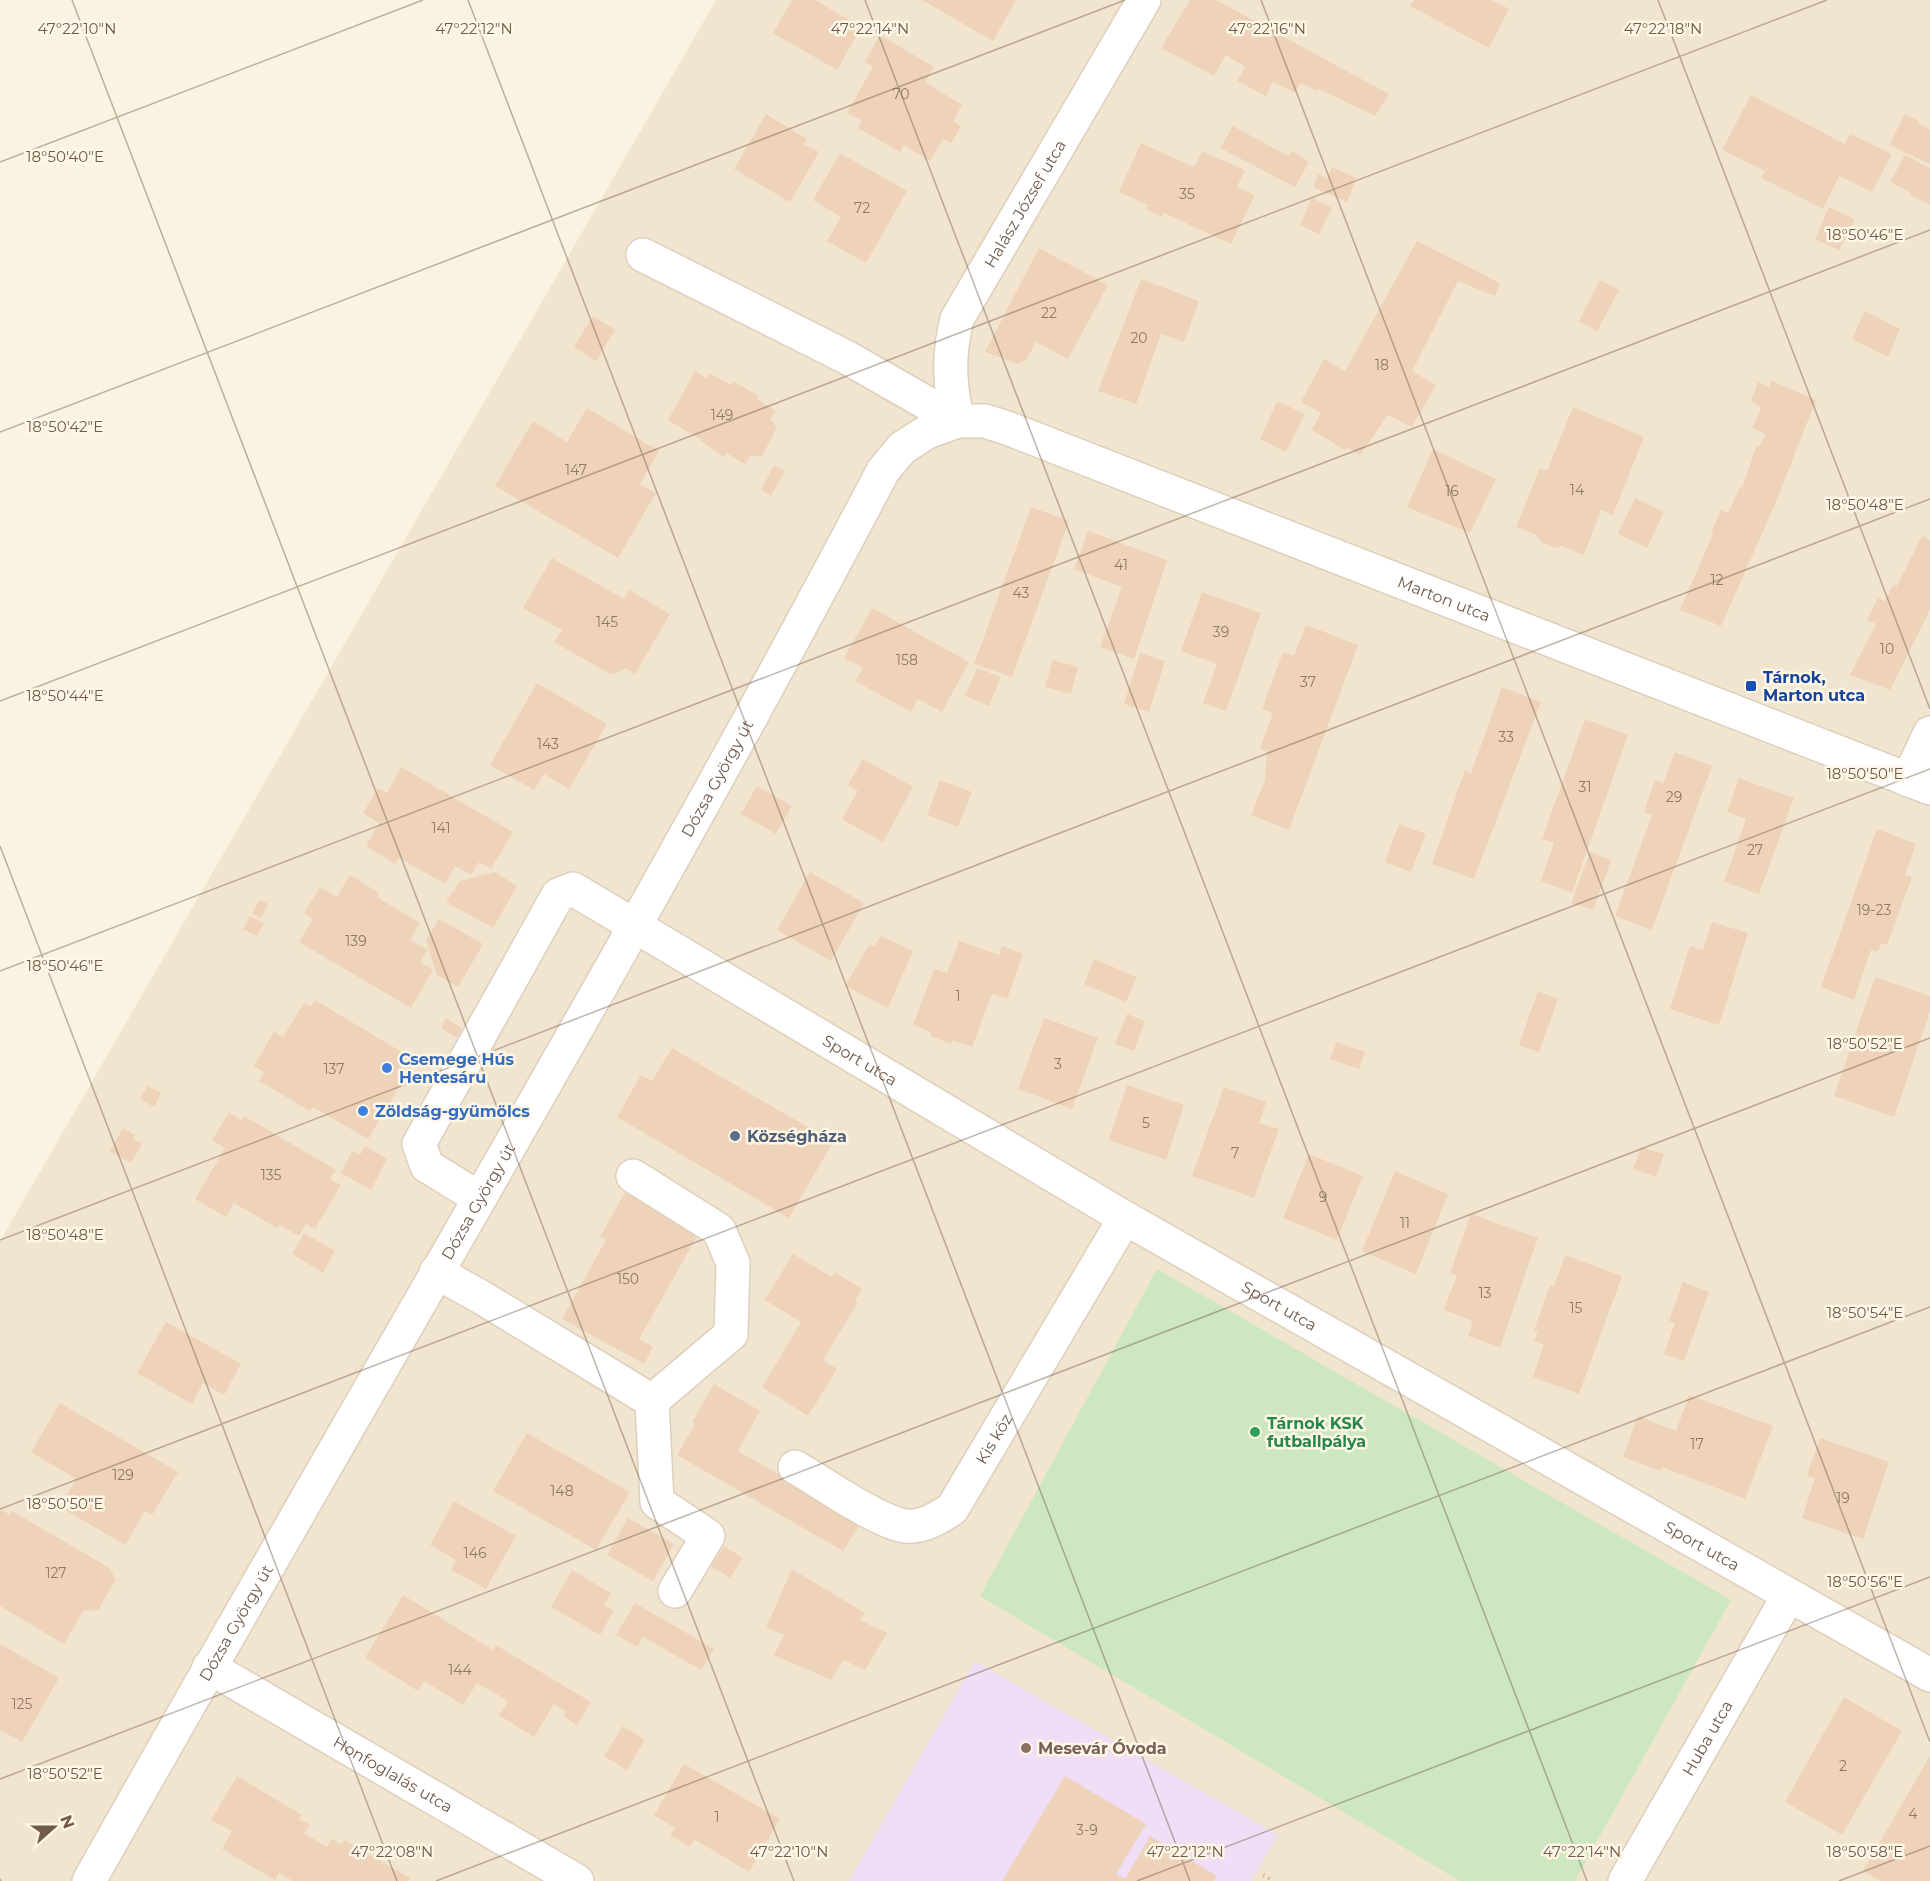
<svg xmlns="http://www.w3.org/2000/svg" width="1930" height="1881" font-family="Montserrat,sans-serif">
  <rect width="100%" height="100%" fill="#fbf3e1"/>
  <!-- residential -->
  <path fill="#f2e5d0" d="M716,0H1930V1881H0V1241Z"/>
  <!-- education -->
  <path fill="#efdef6" d="M975,1661L1278,1835L1251,1881H849Z"/>
  <!-- green -->
  <path fill="#cde7c1" d="M1157,1269L1731,1600L1575,1881H1460L980,1596Z"/>
  <!-- building -->
  <g fill="#eed3ba">
    <path d="M792,0H815L861,27L837,70L773,33Z"/>
    <path d="M922,0H1016L993,41Z"/>
    <path d="M1190,0H1216L1389,94L1375,116L1319,89L1318,91L1300,83L1295,93L1273,82L1266,96L1237,81L1245,67L1226,55L1214,76L1161,48Z"/>
    <path d="M1414,0H1492L1509,9L1489,48L1410,6Z"/>
    <path d="M880,35L934,67L925,82L962,105L953,121L961,126L951,143L943,139L930,161L904,145L900,152L858,128L862,121L847,113L873,67L865,62Z"/>
    <path d="M1751,95L1845,144L1850,134L1892,154L1872,192L1839,176L1823,209L1761,178L1765,171L1722,150Z"/>
    <path d="M766,114L807,139L804,144L819,152L790,202L734,169Z"/>
    <path d="M1905,114L1919,121L1918,123L1930,130V164L1889,145Z"/>
    <path d="M1233,126L1275,149L1289,156L1292,151L1309,162L1295,187L1220,148Z"/>
    <path d="M1141,143L1194,167L1202,151L1245,170L1237,187L1255,195L1231,244L1164,213L1162,217L1146,209L1148,205L1119,192Z"/>
    <path d="M840,153L907,191L866,263L827,241L841,217L813,200Z"/>
    <path d="M1905,155L1930,168V205L1910,195L1911,193L1890,182Z"/>
    <path d="M1332,167L1356,178L1347,202L1313,187L1318,174L1327,178Z"/>
    <path d="M1312,198L1332,208L1319,234L1300,225Z"/>
    <path d="M1829,207L1855,219L1839,250L1815,239Z"/>
    <path d="M1417,241L1500,283L1495,296L1458,281L1412,371L1436,385L1412,427L1388,415L1360,455L1347,448L1345,450L1312,430L1321,413L1301,402L1324,359L1345,371Z"/>
    <path d="M1039,248L1108,285L1068,359L1036,342L1026,360L1018,364L985,352Z"/>
    <path d="M1141,279L1199,301L1184,342L1161,334L1136,404L1098,391Z"/>
    <path d="M1600,280L1619,290L1597,331L1579,321Z"/>
    <path d="M1865,311L1900,329L1888,357L1852,339Z"/>
    <path d="M593,316L615,330L596,361L574,347Z"/>
    <path d="M695,371L706,378L709,373L731,385L733,381L759,396L757,399L776,411L771,419L777,428L762,456H750L745,464L726,453L724,457L701,441V440L668,420Z"/>
    <path d="M1772,381L1816,400L1776,502L1721,626L1680,610L1713,534L1711,533L1721,510L1728,513L1740,487L1742,488L1757,445L1759,447L1766,434L1752,428L1761,408L1751,401L1758,382L1769,387Z"/>
    <path d="M1277,401L1305,414L1286,452L1260,439Z"/>
    <path d="M1573,407L1644,437L1613,515L1601,510L1584,555L1562,546L1555,548L1541,542L1537,535L1516,527L1540,468L1547,471Z"/>
    <path d="M587,408L659,451L640,484L656,493L618,558L495,486L533,421L567,442Z"/>
    <path d="M1433,449L1496,479L1470,533L1407,507Z"/>
    <path d="M774,465L785,471L771,496L761,490Z"/>
    <path d="M1635,498L1664,512L1647,548L1618,534Z"/>
    <path d="M1031,507L1069,521L1012,677L974,664Z"/>
    <path d="M1088,531L1167,560L1134,659L1100,647L1122,587L1074,569Z"/>
    <path d="M1922,536L1930,540V610L1890,690L1850,675L1876,624L1867,620L1878,598L1885,601L1893,585L1897,586Z"/>
    <path d="M552,558L624,599L629,590L670,614L635,674L625,668L619,672L610,674L554,642L562,630L523,608Z"/>
    <path d="M1202,592L1261,613L1226,711L1203,703L1217,664L1181,651Z"/>
    <path d="M872,608L969,662L942,712L918,699L911,712L855,681L863,668L844,658Z"/>
    <path d="M1306,625L1358,645L1289,830L1251,815L1265,780L1267,751L1260,748L1273,713L1262,709L1283,652L1294,656Z"/>
    <path d="M1140,653L1165,661L1149,712L1124,704Z"/>
    <path d="M1053,660L1078,667L1071,694L1045,687Z"/>
    <path d="M977,668L1001,677L989,706L965,696Z"/>
    <path d="M537,683L607,724L569,789L544,774L534,790L490,765Z"/>
    <path d="M1502,687L1541,702L1474,879L1432,864L1465,770L1471,773Z"/>
    <path d="M1585,719L1628,735L1572,893L1541,881L1554,843L1542,839Z"/>
    <path d="M1675,752L1712,766L1652,930L1615,916L1652,815L1644,812L1655,780L1663,783Z"/>
    <path d="M863,759L913,787L883,842L842,819L858,791L848,785Z"/>
    <path d="M401,767L513,832L491,869L479,862L471,875L455,866L445,884L399,858L395,864L366,846L379,823L363,813L378,788L387,793Z"/>
    <path d="M1739,778L1794,798L1759,894L1724,882L1746,819L1727,812Z"/>
    <path d="M940,780L972,792L958,827L927,815Z"/>
    <path d="M757,786L792,806L776,834L741,814Z"/>
    <path d="M1399,824L1426,834L1411,872L1385,862Z"/>
    <path d="M1877,829L1916,844L1905,875L1912,877L1887,945L1881,943L1878,952L1871,950L1854,1000L1821,987Z"/>
    <path d="M1590,852L1611,860L1593,910L1571,903Z"/>
    <path d="M495,872L517,886L493,928L446,902L460,881Z"/>
    <path d="M810,872L864,903L831,961L777,930Z"/>
    <path d="M350,875L379,893L377,897L420,923L410,940L428,950L420,962L433,970L411,1008L299,942L313,919L304,913L320,887L337,897Z"/>
    <path d="M259,900L268,904L261,918L252,914Z"/>
    <path d="M250,916L264,923L257,936L243,929Z"/>
    <path d="M439,919L483,944L458,987L437,975L426,940Z"/>
    <path d="M1712,922L1748,933L1719,1025L1670,1009L1690,946L1703,950Z"/>
    <path d="M881,936L913,951L888,1008L845,986L870,944L874,946Z"/>
    <path d="M959,941L999,955L1002,946L1023,954L1007,999L992,994L972,1047L953,1040L951,1044L930,1036L931,1032L913,1025L934,969L947,973Z"/>
    <path d="M1094,959L1137,977L1126,1002L1084,984Z"/>
    <path d="M1875,977L1930,996V1012L1894,1117L1834,1096Z"/>
    <path d="M1538,991L1558,999L1539,1052L1519,1045Z"/>
    <path d="M315,1000L415,1060L368,1139L313,1107L310,1111L259,1081L264,1072L254,1066L274,1032L283,1037L304,1003L311,1006Z"/>
    <path d="M1127,1014L1145,1021L1134,1051L1115,1044Z"/>
    <path d="M446,1018L462,1028L457,1038L441,1028Z"/>
    <path d="M1044,1018L1098,1038L1072,1109L1018,1089Z"/>
    <path d="M1337,1042L1365,1052L1359,1069L1330,1059Z"/>
    <path d="M672,1048L833,1142L789,1218L617,1117L641,1075L652,1081Z"/>
    <path d="M1127,1085L1184,1105L1166,1160L1109,1140Z"/>
    <path d="M148,1086L161,1093L154,1107L140,1099Z"/>
    <path d="M1224,1087L1266,1102L1259,1123L1279,1129L1254,1198L1192,1176Z"/>
    <path d="M229,1112L241,1120L244,1116L336,1170L330,1179L341,1185L315,1229L306,1224L299,1236L280,1225L277,1228L234,1203L226,1217L195,1199L225,1148L212,1140Z"/>
    <path d="M123,1128L135,1135L133,1139L142,1144L131,1163L110,1151Z"/>
    <path d="M365,1146L387,1159L371,1190L341,1173L352,1151L360,1155Z"/>
    <path d="M1641,1147L1664,1154L1656,1177L1633,1169Z"/>
    <path d="M1309,1154L1363,1176L1337,1240L1283,1218Z"/>
    <path d="M1395,1171L1448,1194L1416,1274L1362,1251Z"/>
    <path d="M627,1189L700,1231L639,1339L653,1347L644,1364L562,1319L606,1240L600,1237Z"/>
    <path d="M1471,1214L1538,1238L1500,1347L1468,1336L1473,1321L1444,1310L1457,1275L1450,1273Z"/>
    <path d="M304,1233L335,1251L323,1273L292,1254Z"/>
    <path d="M793,1254L832,1277L835,1272L862,1289L855,1300L858,1302L823,1360L837,1369L808,1416L762,1387L801,1322L765,1300Z"/>
    <path d="M1565,1255L1622,1276L1579,1394L1533,1377L1544,1345L1534,1341L1538,1331L1534,1330L1550,1285L1554,1286Z"/>
    <path d="M1683,1282L1709,1292L1684,1361L1664,1354L1675,1323L1669,1321Z"/>
    <path d="M166,1322L241,1364L224,1395L203,1383L192,1404L137,1373Z"/>
    <path d="M714,1384L760,1411L738,1451L861,1522L843,1551L677,1455L695,1424L692,1422Z"/>
    <path d="M1689,1395L1773,1426L1745,1499L1662,1467L1660,1471L1623,1457L1638,1416L1676,1431Z"/>
    <path d="M60,1403L178,1472L152,1515L145,1511L125,1545L60,1507L76,1479L31,1452Z"/>
    <path d="M527,1433L630,1492L596,1550L493,1491Z"/>
    <path d="M1820,1438L1889,1462L1863,1539L1802,1518L1815,1478L1807,1475Z"/>
    <path d="M454,1501L516,1536L486,1589L451,1570L456,1560L430,1545Z"/>
    <path d="M0,1509L10,1515L12,1511L108,1567L116,1579L98,1610L83,1611L64,1644L0,1606Z"/>
    <path d="M628,1518L674,1544L653,1581L607,1555Z"/>
    <path d="M724,1546L743,1558L730,1578L711,1566Z"/>
    <path d="M792,1569L865,1613L860,1620L887,1633L865,1670L843,1660L831,1680L774,1655L784,1635L766,1628Z"/>
    <path d="M572,1570L611,1593L604,1605L614,1610L600,1635L551,1607Z"/>
    <path d="M403,1595L493,1650L496,1645L591,1702L577,1725L563,1716L566,1712L554,1704L534,1737L499,1715L508,1701L477,1683L463,1705L424,1681L418,1691L365,1658Z"/>
    <path d="M635,1603L714,1649L701,1670L643,1637L637,1647L616,1635Z"/>
    <path d="M0,1644L59,1678L22,1742L0,1730Z"/>
    <path d="M1844,1697L1902,1731L1842,1835L1785,1802Z"/>
    <path d="M623,1726L645,1740L627,1770L604,1756Z"/>
    <path d="M1930,1756V1881H1880L1863,1871Z"/>
    <path d="M684,1764L780,1819L749,1872L694,1839L690,1847L670,1835L675,1828L654,1815Z"/>
    <path d="M237,1776L302,1815L299,1819L310,1825L304,1833L327,1847L332,1839L342,1845L344,1840L410,1878L408,1881H293L279,1873L275,1880L222,1849L232,1831L211,1820Z"/>
    <path d="M1065,1776L1146,1824L1116,1874L1125,1879L1150,1836L1217,1876L1214,1881H1002Z"/>
  </g>
  <g fill="none" stroke-linecap="round" stroke-linejoin="round">
    <!-- minor casing -->
    <g stroke="#decfbd" stroke-width="36">
      <g id="minor">
        <path d="M643,255L846,357L958,421"/>
        <path id="s1" d="M958,421C949,386 948,355 957,319L1144,0"/>
        <path d="M1908,780L1930,733"/>
        <path id="s2" d="M479,1198L427,1166L419,1144L558,895L573,889L1125,1218L1930,1675"/>
        <path d="M436,1272L481,1297L652,1401L731,1334L733,1263L719,1230L633,1176"/>
        <path d="M652,1401L657,1502L708,1536L675,1591"/>
        <path id="s3" d="M795,1467C821,1482 878,1522 905,1526C923,1528 938,1518 952,1509L1125,1218"/>
        <path id="s4" d="M209,1667L577,1881"/>
        <path id="s5" d="M89,1881C353,1411 632,949 883,471L902,448L927,432L958,421H985L1007,428L1930,788"/>
        <path id="s6" d="M1625,1881L1789,1595"/>
      </g>
    </g>
    <!-- path -->
    <path stroke="#d3b79e" stroke-width="4" stroke-dasharray="1.5 4.5" stroke-linecap="butt" d="M1263,1875L1273,1881"/>
    <!-- minor -->
    <use href="#minor" stroke="#fff" stroke-width="33"/>
  </g>
  <!-- ticks -->
  <path fill="none" stroke="#705a49" stroke-width="1.5" stroke-opacity="0.45" d="M72,0L794,1881M468,0L1190,1881M865,0L1587,1881M1261,0L1930,1742M1658,0L1930,709M0,162L423,0M0,432L1125,0M0,701L1827,0M0,846L397,1881M0,971L1930,230M0,1240L1930,499M0,1509L1930,769M0,1779L1930,1038M0,1879L1,1881M436,1881L1930,1307M1137,1881L1930,1577M1839,1881L1930,1846"/>
  <!-- markers -->
  <rect fill="#1a4fb4" stroke="#fef7e6" stroke-width="2" x="1745" y="680" width="12" height="12" rx="3"/>
  <g fill="#3f7fe0" stroke="#fef7e6" stroke-width="2">
    <circle cx="387" cy="1068" r="6"/>
    <circle cx="363" cy="1111" r="6"/>
  </g>
  <circle fill="#5c6f8a" stroke="#fef7e6" stroke-width="2" cx="735" cy="1136" r="6"/>
  <circle fill="#2e9e5b" stroke="#fef7e6" stroke-width="2" cx="1255" cy="1432" r="6"/>
  <circle fill="#8d6e63" stroke="#fef7e6" stroke-width="2" cx="1026" cy="1748" r="6"/>
  <g text-anchor="middle" dominant-baseline="central" stroke-width="5" stroke-linejoin="round" paint-order="stroke">
    <!-- number labels -->
    <g font-size="14" fill="#907865">
      <text x="901" y="94">70</text>
      <text x="1187" y="194">35</text>
      <text x="862" y="208">72</text>
      <text x="1049" y="313">22</text>
      <text x="1139" y="338">20</text>
      <text x="1382" y="365">18</text>
      <text x="722" y="415">149</text>
      <text x="576" y="470">147</text>
      <text x="1577" y="490">14</text>
      <text x="1452" y="491">16</text>
      <text x="1121" y="565">41</text>
      <text x="1717" y="580">12</text>
      <text x="1021" y="593">43</text>
      <text x="607" y="622">145</text>
      <text x="1221" y="632">39</text>
      <text x="1887" y="649">10</text>
      <text x="907" y="660">158</text>
      <text x="1308" y="682">37</text>
      <text x="1506" y="737">33</text>
      <text x="548" y="744">143</text>
      <text x="1585" y="787">31</text>
      <text x="1674" y="797">29</text>
      <text x="441" y="828">141</text>
      <text x="1755" y="850">27</text>
      <text x="1874" y="910">19-23</text>
      <text x="356" y="941">139</text>
      <text x="958" y="996">1</text>
      <text x="1058" y="1064">3</text>
      <text x="334" y="1069">137</text>
      <text x="1146" y="1123">5</text>
      <text x="1235" y="1153">7</text>
      <text x="271" y="1175">135</text>
      <text x="1323" y="1197">9</text>
      <text x="1405" y="1223">11</text>
      <text x="628" y="1279">150</text>
      <text x="1485" y="1293">13</text>
      <text x="1576" y="1308">15</text>
      <text x="1697" y="1444">17</text>
      <text x="123" y="1475">129</text>
      <text x="562" y="1491">148</text>
      <text x="1843" y="1498">19</text>
      <text x="475" y="1553">146</text>
      <text x="56" y="1573">127</text>
      <text x="460" y="1670">144</text>
      <text x="22" y="1704">125</text>
      <text x="1843" y="1766">2</text>
      <text x="1913" y="1814">4</text>
      <text x="717" y="1817">1</text>
      <text x="1087" y="1830">3-9</text>
    </g>
    <!-- street labels -->
    <g font-size="16" fill="#705a49" stroke="#fef7e6">
      <text stroke="none"><textPath href="#s1" startOffset="237">Halász József utca</textPath></text>
      <text stroke="none"><textPath href="#s5" startOffset="2230">Marton utca</textPath></text>
      <text stroke="none"><textPath href="#s5" startOffset="1269">Dózsa György út</textPath></text>
      <text stroke="none"><textPath href="#s2" startOffset="720">Sport utca</textPath></text>
      <text stroke="none"><textPath href="#s5" startOffset="783">Dózsa György út</textPath></text>
      <text stroke="none"><textPath href="#s2" startOffset="1206">Sport utca</textPath></text>
      <text stroke="none"><textPath href="#s3" startOffset="258">Kis köz</textPath></text>
      <text stroke="none"><textPath href="#s2" startOffset="1692">Sport utca</textPath></text>
      <text stroke="none"><textPath href="#s5" startOffset="297">Dózsa György út</textPath></text>
      <text stroke="none"><textPath href="#s6" startOffset="165">Huba utca</textPath></text>
      <text stroke="none"><textPath href="#s4" startOffset="213">Honfoglalás utca</textPath></text>
    </g>
    <!-- transit labels -->
    <g font-size="16" font-weight="bold" fill="#164399" stroke="#fef7e6" text-anchor="start">
      <text x="1763" y="677">Tárnok,<tspan x="1763" dy="18">Marton utca</tspan></text>
    </g>
    <!-- shop labels -->
    <g font-size="16" font-weight="bold" fill="#366cbe" stroke="#fef7e6" text-anchor="start">
      <text x="399" y="1059">Csemege Hús<tspan x="399" dy="18">Hentesáru</tspan></text>
      <text x="375" y="1111">Zöldság-gyümölcs</text>
    </g>
    <!-- service labels -->
    <g font-size="16" font-weight="bold" fill="#4e5e75" stroke="#fef7e6" text-anchor="start">
      <text x="747" y="1136">Községháza</text>
    </g>
    <!-- leisure labels -->
    <g font-size="16" font-weight="bold" fill="#27864d" stroke="#fef7e6" text-anchor="start">
      <text x="1267" y="1423">Tárnok KSK<tspan x="1267" dy="18">futballpálya</tspan></text>
    </g>
    <!-- education labels -->
    <g font-size="16" font-weight="bold" fill="#785e54" stroke="#fef7e6" text-anchor="start">
      <text x="1038" y="1748">Mesevár Óvoda</text>
    </g>
  </g>
  <g font-size="15" text-anchor="middle" fill="#705a49" stroke="#fef7e6" stroke-width="5" stroke-linejoin="round" paint-order="stroke">
    <text x="1267" y="34">47°22'16"N</text>
    <text x="77" y="34">47°22'10"N</text>
    <text x="474" y="34">47°22'12"N</text>
    <text x="870" y="34">47°22'14"N</text>
    <text x="1663" y="34">47°22'18"N</text>
    <text x="65" y="162">18°50'40"E</text>
    <text x="1865" y="240">18°50'46"E</text>
    <text x="65" y="432">18°50'42"E</text>
    <text x="1865" y="510">18°50'48"E</text>
    <text x="65" y="701">18°50'44"E</text>
    <text x="1865" y="779">18°50'50"E</text>
    <text x="65" y="971">18°50'46"E</text>
    <text x="1865" y="1049">18°50'52"E</text>
    <text x="65" y="1240">18°50'48"E</text>
    <text x="1865" y="1318">18°50'54"E</text>
    <text x="65" y="1509">18°50'50"E</text>
    <text x="1865" y="1587">18°50'56"E</text>
    <text x="65" y="1779">18°50'52"E</text>
    <text x="1865" y="1857">18°50'58"E</text>
    <text x="392" y="1857">47°22'08"N</text>
    <text x="789" y="1857">47°22'10"N</text>
    <text x="1185" y="1857">47°22'12"N</text>
    <text x="1582" y="1857">47°22'14"N</text>
  </g>
  <!-- north arrow -->
  <g transform="translate(54 1827) rotate(69)" stroke="#fef7e6" stroke-width="4.5" paint-order="stroke">
  <path d="M0-4.5L10 22L0 15L-10 22Z" fill="#705a49"/>
  <text y="-9" font-size="16" font-weight="bold" text-anchor="middle" fill="#705a49">N</text>
  </g>
</svg>
